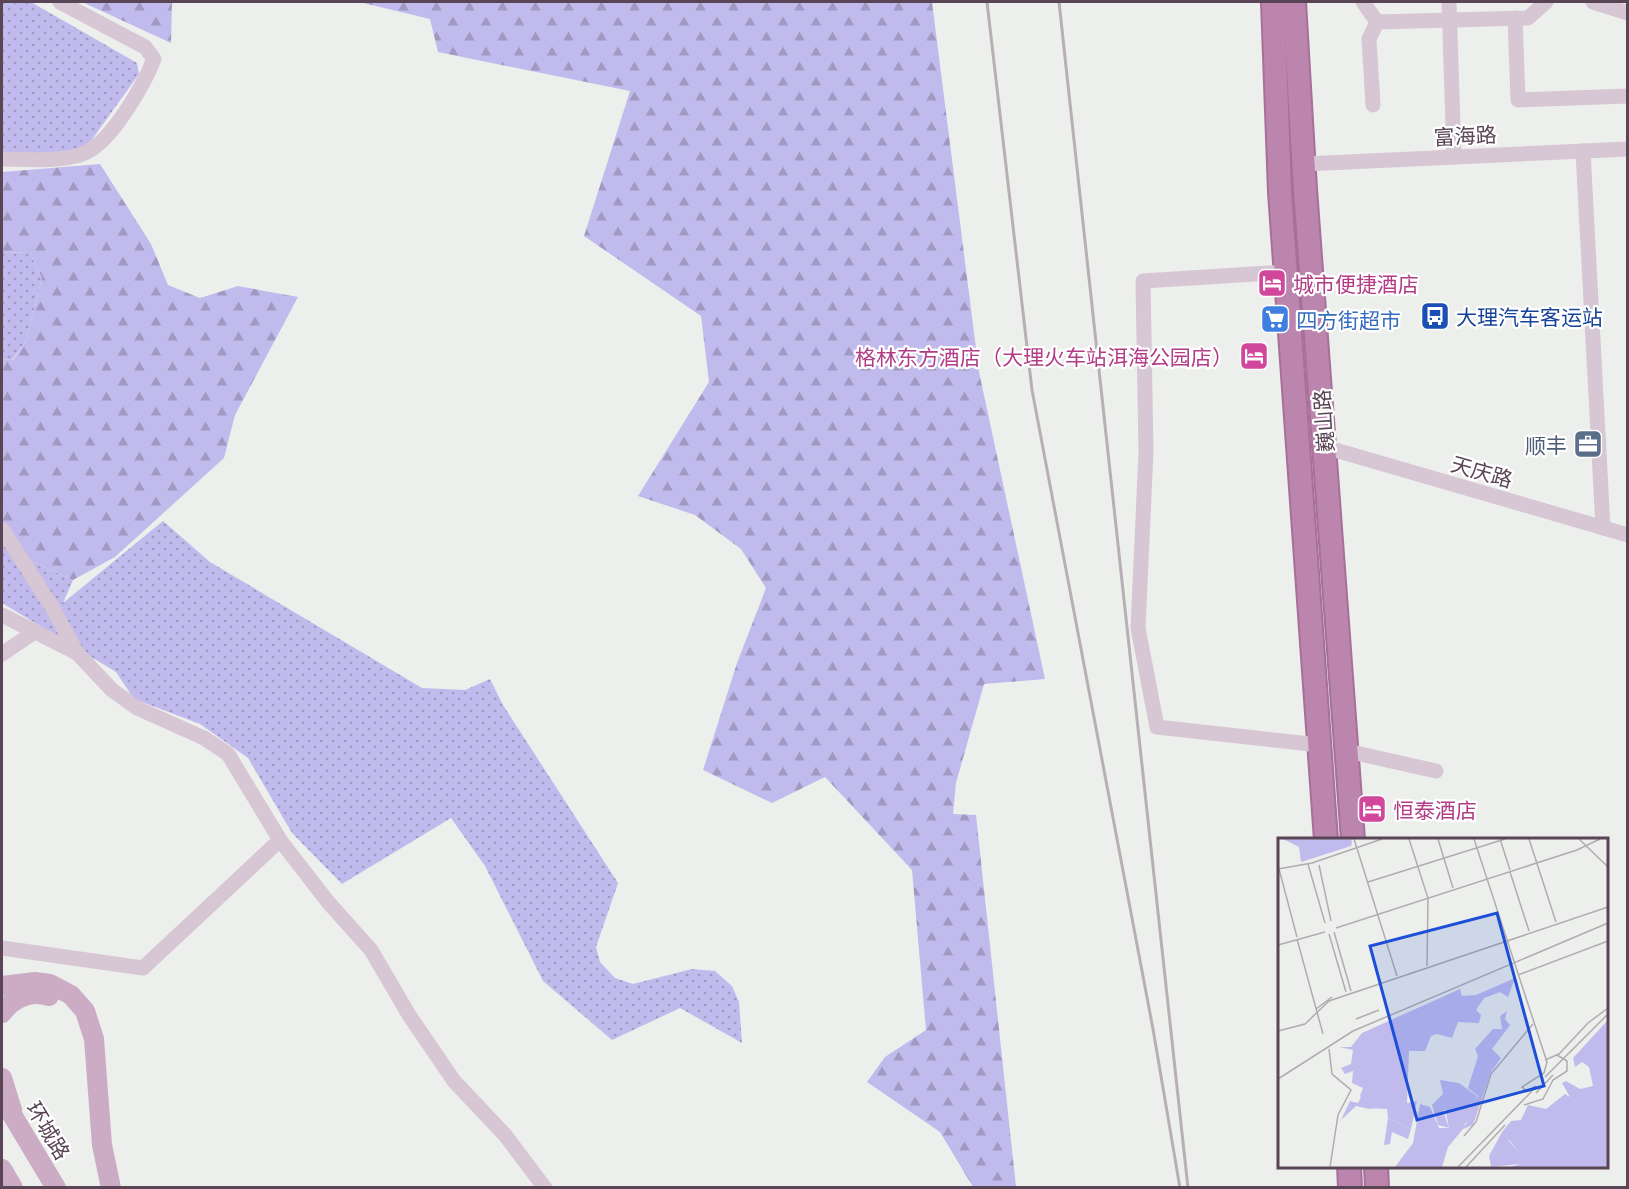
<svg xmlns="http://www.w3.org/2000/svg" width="1629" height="1189" font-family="Barlow,'Noto Sans SC',sans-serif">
  <defs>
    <pattern id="grass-dots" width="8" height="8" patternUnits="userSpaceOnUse" patternTransform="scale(1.5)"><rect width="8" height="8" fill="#c1bbed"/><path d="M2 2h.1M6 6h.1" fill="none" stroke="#a09ac3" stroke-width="1.8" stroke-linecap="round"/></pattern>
    <pattern id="forest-firs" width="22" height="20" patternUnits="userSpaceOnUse" patternTransform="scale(1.5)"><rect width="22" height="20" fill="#c1bbed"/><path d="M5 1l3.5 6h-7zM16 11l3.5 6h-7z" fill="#a09ac3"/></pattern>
  </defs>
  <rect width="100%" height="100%" fill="#edefec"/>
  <!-- grass -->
  <g fill="url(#grass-dots)">
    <path d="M2,2H31L137,63L139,74L88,145L57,155H2Z"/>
    <path d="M2,252L30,253L42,278L26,341L12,360L2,359Z"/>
    <path d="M163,521L210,562L422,688L465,690L490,679L503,705L618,883L596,947L600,962L615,978L633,984L692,969L715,971L732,986L739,1002L742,1043L680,1008L612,1040L543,981L485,866L451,818L342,884L292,833L248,758L200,724L134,699L116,672L2,603V548L73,580L63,603Z"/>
  </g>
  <!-- forest -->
  <g fill="url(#forest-firs)">
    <path d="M82,2H172L171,43Z"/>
    <path d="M359,2H932L979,372L1045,679L984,684L956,783L953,814L976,815L1016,1187H973L940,1132L867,1082L885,1057L926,1030L912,870L825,777L772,803L703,770L737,663L766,588L741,549L695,515L638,496L709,382L701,316L584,236L630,91L438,52L430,19Z"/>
    <path d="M100,164L151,244L168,285L200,298L238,286L298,297L235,415L224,458L115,557L73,580L2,548V359L13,360L26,341L42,278L30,253L2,252V172Z"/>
  </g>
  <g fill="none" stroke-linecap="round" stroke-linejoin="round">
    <!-- highway casing -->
    <g stroke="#a67099" stroke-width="26">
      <g id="highway">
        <path d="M1273,2L1280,192L1326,840"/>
        <path d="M1294,2L1305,189L1353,840"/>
        <path d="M1349,1166L1350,1188"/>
        <path d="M1376,1166L1377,1188"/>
      </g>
    </g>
    <!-- minor -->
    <g stroke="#d7c6d3" stroke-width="15">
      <path d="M1363,2L1377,22"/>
      <path d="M1449,2L1454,157"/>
      <path d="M1593,2L1628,13"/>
      <path d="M1515,18L1518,100L1628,96"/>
      <path d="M1377,22L1528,18L1546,2"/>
      <path d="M1373,105L1369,39L1377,22"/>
      <path d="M1583,151L1603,528"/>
      <path d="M2,159C26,159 71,164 92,149C115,134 144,85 154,59L145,47L60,2"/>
      <path d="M1304,164L1628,149"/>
      <path d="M1286,272L1143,281L1146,452L1138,628L1157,727L1319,745"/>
      <path d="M1325,447L1628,535"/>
      <path d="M2,529L52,607L77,653L112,690L137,708L204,738L228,754L280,840L328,902L371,950L409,1015L454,1081L505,1135L545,1188"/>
      <path d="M2,615L77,653"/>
      <path d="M2,654L33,633"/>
      <path d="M1347,751L1436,771"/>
      <path d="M2,948L143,968L280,840"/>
    </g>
    <!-- major -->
    <g stroke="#cbacc4" stroke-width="20">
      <path d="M2,986L35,982L50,984L71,995L85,1011L94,1039L102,1145L111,1188"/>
      <path d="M2,1013C13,998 31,990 49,996"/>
      <path d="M2,1078L12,1110"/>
      <path d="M2,1098L56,1188"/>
      <path d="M2,1169L13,1188"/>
    </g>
    <!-- highway -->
    <use href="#highway" stroke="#bb85ae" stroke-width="22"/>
    <!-- rail -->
    <g stroke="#b7afb4" stroke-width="3">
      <path d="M987,2L1032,390L1153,1029L1180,1188"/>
      <path d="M1059,2L1188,1188"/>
    </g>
  </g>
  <!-- icons -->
  <defs>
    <g id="hotel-square" transform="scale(1.5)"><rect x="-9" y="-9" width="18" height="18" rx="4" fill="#d1479c" stroke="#fff"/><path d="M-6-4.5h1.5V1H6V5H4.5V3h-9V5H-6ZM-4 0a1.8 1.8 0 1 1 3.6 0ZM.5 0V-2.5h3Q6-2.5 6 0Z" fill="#fff"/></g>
    <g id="bus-square" transform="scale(1.5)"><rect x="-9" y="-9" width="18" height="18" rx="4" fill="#1a4fb4" stroke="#fff"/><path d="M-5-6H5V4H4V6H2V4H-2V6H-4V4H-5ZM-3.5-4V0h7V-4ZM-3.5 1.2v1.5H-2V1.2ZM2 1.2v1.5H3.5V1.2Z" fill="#fff"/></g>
    <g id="supermarket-square" transform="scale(1.5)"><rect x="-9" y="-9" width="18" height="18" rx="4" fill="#3f7fe0" stroke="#fff"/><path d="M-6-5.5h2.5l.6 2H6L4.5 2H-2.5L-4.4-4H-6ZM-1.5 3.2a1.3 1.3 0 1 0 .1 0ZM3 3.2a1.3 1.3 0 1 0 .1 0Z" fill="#fff"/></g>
    <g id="office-square" transform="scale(1.5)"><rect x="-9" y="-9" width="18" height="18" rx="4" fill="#5c6f8a" stroke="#fff"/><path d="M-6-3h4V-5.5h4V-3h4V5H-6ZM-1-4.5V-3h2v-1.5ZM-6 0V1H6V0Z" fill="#fff"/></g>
  </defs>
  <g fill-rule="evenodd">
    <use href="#hotel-square" x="1272" y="283"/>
    <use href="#bus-square" x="1435" y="316"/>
    <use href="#supermarket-square" x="1275" y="319"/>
    <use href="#hotel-square" x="1254" y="356"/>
    <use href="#office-square" x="1588" y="444"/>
    <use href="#hotel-square" x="1372" y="809"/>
  </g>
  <g text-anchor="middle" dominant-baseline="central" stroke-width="4.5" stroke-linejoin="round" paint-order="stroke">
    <!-- street labels -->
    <g font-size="21" fill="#594555" stroke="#fff">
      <text transform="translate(1465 135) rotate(-3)">富海路</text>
      <text transform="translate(1323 421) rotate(-94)">巍山路</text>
      <text transform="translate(1482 471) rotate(16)">天庆路</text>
      <text transform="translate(49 1130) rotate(59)">环城路</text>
    </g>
    <!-- hotel labels -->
    <g font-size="21" fill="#b23c85" stroke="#fff" text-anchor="start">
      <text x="1293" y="283">城市便捷酒店</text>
      <text x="1233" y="356" text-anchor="end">格林东方酒店（大理火车站洱海公园店）</text>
      <text x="1393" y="809">恒泰酒店</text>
    </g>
    <!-- transit labels -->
    <g font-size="21" fill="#164399" stroke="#fff" text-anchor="start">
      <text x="1456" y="316">大理汽车客运站</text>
    </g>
    <!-- shop labels -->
    <g font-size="21" fill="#366cbe" stroke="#fff" text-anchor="start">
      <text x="1296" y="319">四方街超市</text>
    </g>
    <!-- service labels -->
    <g font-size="21" fill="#4e5e75" stroke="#fff" text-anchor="end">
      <text x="1567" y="444">顺丰</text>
    </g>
  </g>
  <!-- overview -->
  <g transform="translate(1278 838)">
    <rect width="330" height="330" fill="#edefec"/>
    <path d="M229,173L227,181L232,187L214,211L223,220L213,234L195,287L185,291L170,309L164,329H117L135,305L142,266L152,269L161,290H171L167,270L177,271L183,290L188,286L200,258L190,250L200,218L197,211L215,191H224L222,178ZM83,259L103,269L91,271L78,268L63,282L72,263L80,265ZM110,280L133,291L130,301L114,294L112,306L106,307ZM230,302L241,314L242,326L213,329L211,318L221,314Z" fill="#c1bbed"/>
    <path d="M237,140L230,159L222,154L206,160L198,172L203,177L201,185L180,184L174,200L159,196L153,198L147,213H131L129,265L139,263L133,291L110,280L109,271L90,270L82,258L85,250L74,245L75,233L67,236L63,230L73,226L75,212L61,209H73L84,195L182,151L184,158L198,157ZM330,182V329H233L242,326L235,321L241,314L231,302L221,314L211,318L224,294L233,283L243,282L250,267L268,271L287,256L292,259L284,245L288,243L302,251L315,248L311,229L304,224L297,229L295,220ZM162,242L181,245L199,258L196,274L180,295L175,292L177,271L165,272L171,290L160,287L154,267L165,256Z" fill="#c1bbed"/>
    <path d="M5,1H73L74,5L73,8L23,24L21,9Z" fill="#c1bbed"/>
    <path fill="none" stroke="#b2abb0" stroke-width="1.5" d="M76,1L119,138M131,1L150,60L149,128M160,1L175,50M196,1L269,224L266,235L244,249L249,253L258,248M222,1L232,32M251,1L278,84M301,1L330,29M30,26L47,85M41,27L53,83M0,31L34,25L104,1M1,31L19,99M232,34L251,93M90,44L227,1M58,90L299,12L322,1M56,94L73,153M51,96L68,154M19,101L45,196M0,107L47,94M240,137L330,103M38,171L54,159M78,181L101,172M310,185L330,170M0,193L27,186L51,163L330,69M51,211L54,236L73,252L60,277L52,329M267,222L281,216L310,185M267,239L330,176M0,241L75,193L330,85M258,255L275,237M246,267L265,261L275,242L289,233V223L279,217M186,298L198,284L213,236L255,186M180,329L254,253M188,329L227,287"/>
    <path fill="#1d4ed8" fill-opacity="0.15" stroke="#1d4ed8" stroke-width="3" d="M219,75L266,248L139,282L92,108Z"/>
    <rect width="330" height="330" fill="none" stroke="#594555" stroke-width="3"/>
  </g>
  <!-- border -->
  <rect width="1629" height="1189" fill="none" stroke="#594555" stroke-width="6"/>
</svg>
